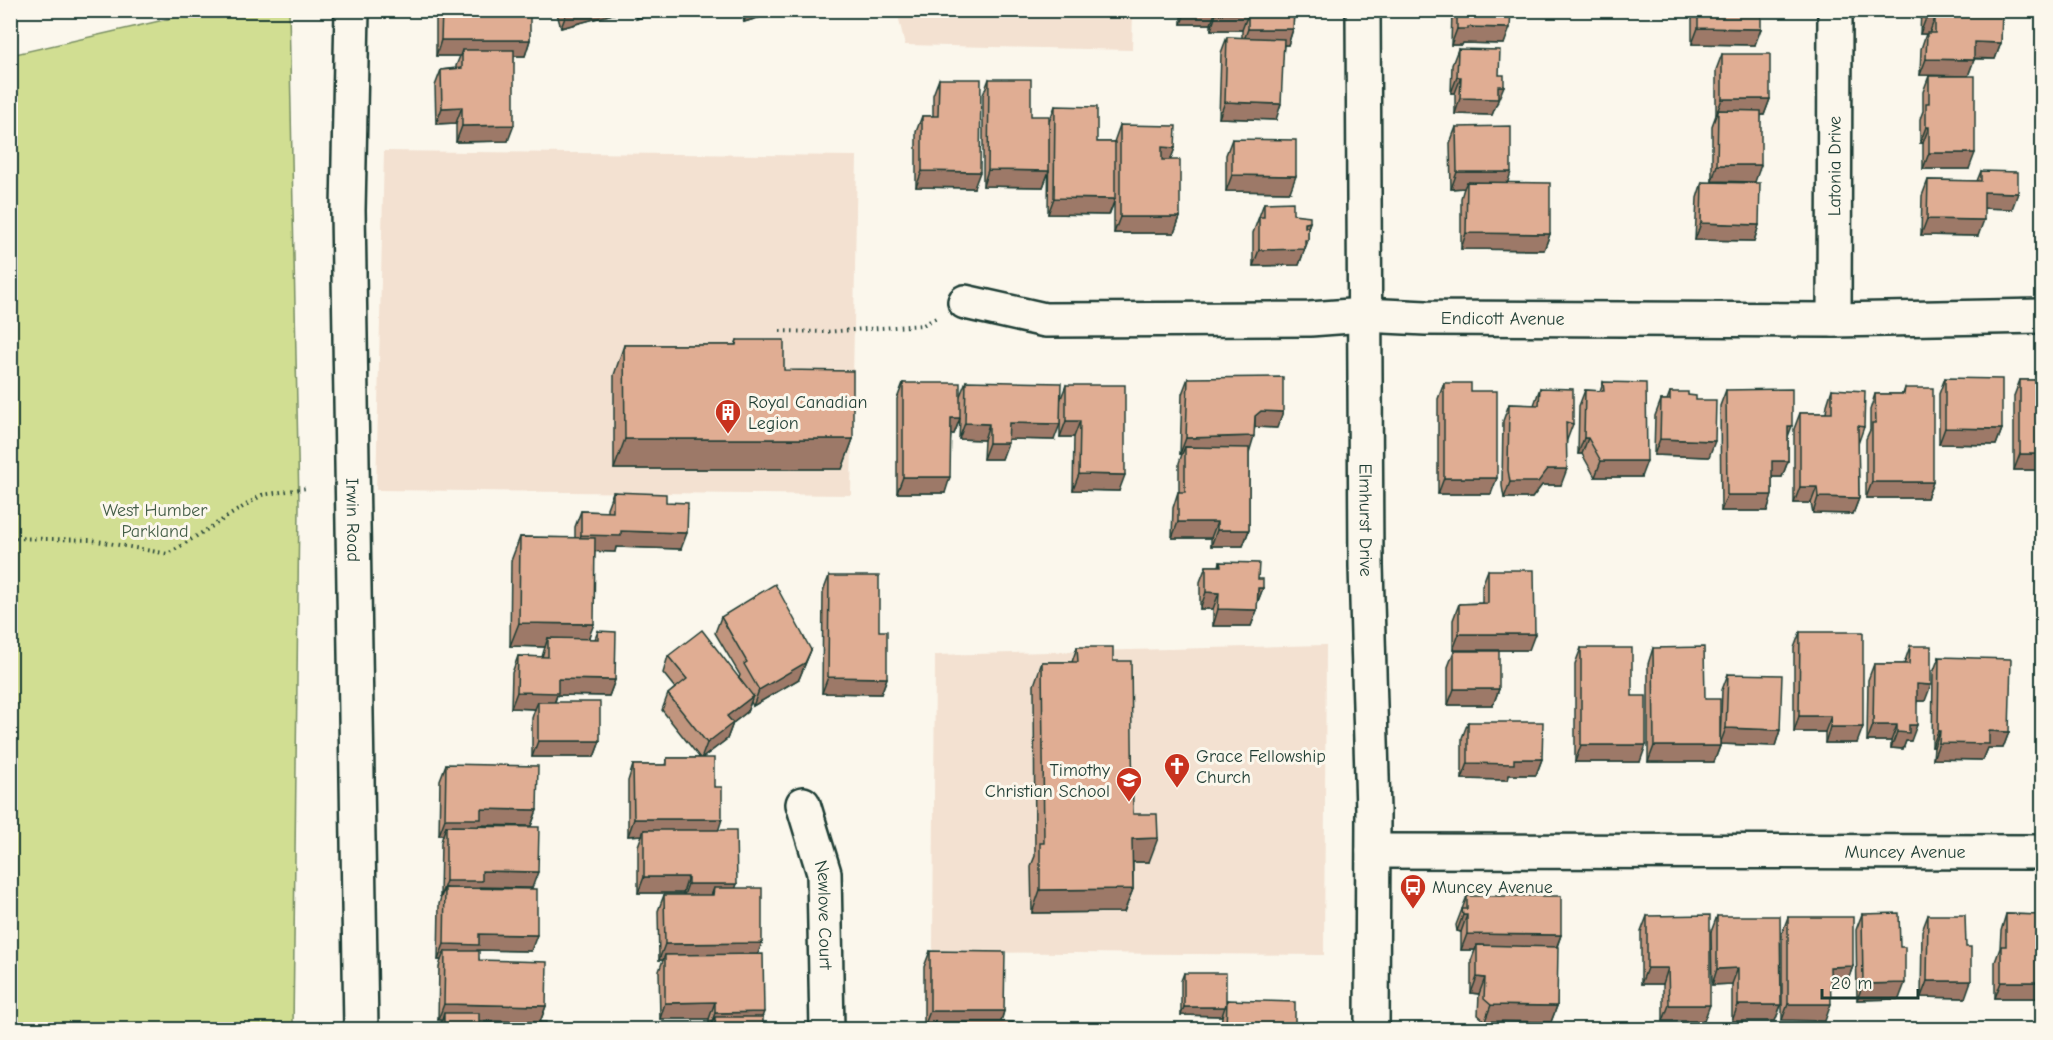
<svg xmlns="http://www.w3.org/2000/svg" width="2053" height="1040" font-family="'Comic Neue',sans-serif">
  <rect width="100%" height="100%" fill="#fbf7ec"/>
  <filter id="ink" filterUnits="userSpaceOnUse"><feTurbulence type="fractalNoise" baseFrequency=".0167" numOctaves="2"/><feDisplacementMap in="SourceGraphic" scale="12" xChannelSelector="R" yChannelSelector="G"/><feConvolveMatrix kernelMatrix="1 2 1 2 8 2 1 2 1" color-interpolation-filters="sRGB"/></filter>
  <g filter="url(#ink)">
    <!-- built -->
    <g fill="#f3e1d1">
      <path d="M897,11H1133L1132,50L905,45Z"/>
      <path d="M384,151L857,156L851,495L376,490Z"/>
      <path d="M1326,645L1324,955L933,952L935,655Z"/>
    </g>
    <!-- green -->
    <path fill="#d1de92" stroke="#788e63" stroke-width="1.5" d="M203,11H289L299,504L293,1029H11V55Z"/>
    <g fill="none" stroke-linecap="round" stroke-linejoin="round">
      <!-- street casing -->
      <g stroke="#1f3d34" stroke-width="38">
        <g id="street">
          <path id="s1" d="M352,10L348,210L361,1030"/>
          <path id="s2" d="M1363,10L1366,566L1373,811L1372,1030"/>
          <path id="s3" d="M965,302L1045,320L1310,319L1364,315L1426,318L1834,320L2042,316"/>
          <path id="s4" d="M1834,320L1835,10"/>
          <path id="s5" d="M803,804L824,873L827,1030"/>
          <path id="s6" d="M1373,851L2042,852"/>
        </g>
      </g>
      <!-- path -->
      <g stroke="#1f3d34" stroke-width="4" stroke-dasharray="1.5 4.5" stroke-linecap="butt">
        <path d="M780,331L824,332L923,325L938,317"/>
        <path d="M10,538L92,540L168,554L262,495L307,488"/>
      </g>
      <!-- street -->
      <use href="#street" stroke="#fbf7ec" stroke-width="33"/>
    </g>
    <!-- wall -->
    <g fill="#c1957e" stroke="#1f3d34" stroke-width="1.5">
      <path d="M440,10H528L530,40L525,56H514L508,141L456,142V123L436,124L435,86L441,70L456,68V66L460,56H436V19Z"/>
      <path d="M556,10H618L617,13L561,28Z"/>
      <path d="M634,10H668L636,19Z"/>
      <path d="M741,10H773L771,14L744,22Z"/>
      <path d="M1181,10H1294L1293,29L1288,45H1284L1276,120L1219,118L1221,53L1227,37L1242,38V30H1211V24H1181Z"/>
      <path d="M1452,10H1511L1504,44L1463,43L1462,45H1451Z"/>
      <path d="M1692,10H1761L1755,45L1692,44Z"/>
      <path d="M1921,10H2002L2001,43L1995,59H1974L1968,76L1920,75L1921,49L1926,34H1920Z"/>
      <path d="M1458,49L1498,103L1497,102L1492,115L1455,114V93H1451L1452,65Z"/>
      <path d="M1722,54L1770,99L1764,115H1761L1755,182L1712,181V126L1716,115V70Z"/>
      <path d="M1929,76L1969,169H1923V143H1920V119L1923,111V92Z"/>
      <path d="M939,79L974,188L916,187V132L922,116H933V95Z"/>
      <path d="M989,79L1049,171L1043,187L983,186V95Z"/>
      <path d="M1055,106L1097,142H1114L1120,125L1175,148L1170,160L1180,217L1174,233H1114V202L1109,215L1048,214L1049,122Z"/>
      <path d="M1456,127L1508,182L1550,234L1544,250L1461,249V198L1464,188L1451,189L1450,143Z"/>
      <path d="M1232,139L1290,192L1226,191V155Z"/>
      <path d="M1981,171L2012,209L1984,208L1978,236L1921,235L1922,196L1928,180L1977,181Z"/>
      <path d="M1702,182L1759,225L1754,241L1695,240L1697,198Z"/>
      <path d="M1264,203L1310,222L1308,229V240L1299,265L1253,266V233Z"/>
      <path d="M737,340L784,370L853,439L842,469H614V375L624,345H735Z"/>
      <path d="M1188,378L1277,428L1255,427L1249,451V530L1243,546H1211V538H1172L1173,508L1178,492H1179V463L1182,454H1180L1182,394Z"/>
      <path d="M1945,378L2002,429L1996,445L1939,444V394Z"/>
      <path d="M2020,380H2043V470H2014V396Z"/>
      <path d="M966,381L1054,440L1008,439L1002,459H983L984,440L959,439L960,419L954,434H951L945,493H897V399L903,383L960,396Z"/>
      <path d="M1603,382L1641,477H1595L1582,454H1578L1579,406L1585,390L1600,391Z"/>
      <path d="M1444,383L1471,391L1491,494H1438V399Z"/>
      <path d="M1066,385L1119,491L1073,490L1074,437H1060V401Z"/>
      <path d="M1540,388L1573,424L1567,440L1561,485H1542L1532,498H1504L1502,486L1503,421L1509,404L1534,405Z"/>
      <path d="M1905,388L1933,482L1927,498H1866V439L1870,430V410L1875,394H1903Z"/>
      <path d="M1832,389L1864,427L1858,444L1859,498L1853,514L1813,513L1811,503H1794V429L1800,413H1826L1827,405Z"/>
      <path d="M1726,390L1788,437V461L1782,477H1772V495L1767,511H1721L1720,406Z"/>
      <path d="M1670,392L1688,395L1696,400L1709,457L1654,455L1655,416L1661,400H1667Z"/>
      <path d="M613,492L666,502L681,549L616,547L615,552L595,551L589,639H595L598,631L615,680L609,696L557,695L555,702L600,741L594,757H532V718L535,709L511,708L512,673L518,656L542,657L545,647L510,646L511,561L520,537L575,538V527L581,511L607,512V508Z"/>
      <path d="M1220,562L1258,579L1263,588L1257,603V610L1251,626H1213V609H1200V582L1206,566H1219Z"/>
      <path d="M1488,570L1529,650H1453V620L1459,604L1482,603V586Z"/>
      <path d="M829,576L887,678L881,694L822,693L823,592Z"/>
      <path d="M721,617L811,650L799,679L753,706L751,702L747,712L733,723L727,739L702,758L714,787L718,830L737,884L735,888L758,954L763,1029H670L671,1027H709V1019H660L659,971L663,960H659L658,911L664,895H683V893H638V846L642,835L628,836V781L633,765H665L667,758H700L662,710L668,694L675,688L663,673L668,656L739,678L740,675L715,633Z"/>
      <path d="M1800,632L1857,743H1825V732H1794V648Z"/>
      <path d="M1910,646L1925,701H1917L1911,741H1906L1903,749L1891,748V741H1867L1868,680L1874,664H1904Z"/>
      <path d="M1077,647L1113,661L1133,814L1149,862H1133V889L1124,912L1032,913L1031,866L1035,856L1034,685L1042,662H1072Z"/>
      <path d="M1581,648L1632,696L1640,762H1575V664Z"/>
      <path d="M1653,648L1720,746L1714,762H1648V664Z"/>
      <path d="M1454,651L1499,689L1493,705H1448V667Z"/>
      <path d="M1939,657L2009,732L2003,748H1988L1983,760L1933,759L1934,747H1932L1933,673Z"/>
      <path d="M1728,674L1780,730L1775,746L1720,744L1722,690Z"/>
      <path d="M2043,718V764H2040V724Z"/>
      <path d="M1468,722L1542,759L1536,775H1509L1508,780L1462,779V738Z"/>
      <path d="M446,764L537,810L531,826L479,825L478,826L532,888L479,887V888L531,951L477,950V951L479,960L546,1006L540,1022L479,1021V1022L546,1029H438L442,1020H438L439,967L441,960H438L439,904L441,897H440L441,842L443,835H439L440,780Z"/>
      <path d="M1467,896L1561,935L1557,947V1006L1551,1022L1485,1021L1478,1015L1479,994L1471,993V961L1475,950H1461V932L1457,931L1456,925Z"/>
      <path d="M1862,914L1900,947L1899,999L1857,1000L1856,930Z"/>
      <path d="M2006,914L2043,915V985L2038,998H1995V962L2000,948L2001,931Z"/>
      <path d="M1928,915L1965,998L1921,997L1922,931Z"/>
      <path d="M1647,916L1704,1021H1663V984H1641V932Z"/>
      <path d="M1717,916L1781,1005L1775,1021H1732V984L1712,985L1711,932Z"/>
      <path d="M1788,917L1853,966L1847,982L1830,983L1825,1021L1782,1020V933Z"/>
      <path d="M930,951L1004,1011L1001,1022L1012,1029H931L932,1027H924V967Z"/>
      <path d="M1184,973L1226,1004L1227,1000L1293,1029H1221L1222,1016L1181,1015V981Z"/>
    </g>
    <!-- shaded-wall -->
    <g fill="#9d7967" stroke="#1f3d34" stroke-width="1.5">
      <path d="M573,10H618L617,13L561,28L567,12Z"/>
      <path d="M640,10H668L636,19Z"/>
      <path d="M748,10H773L771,14L744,22Z"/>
      <path d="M1186,10H1216L1211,24H1181Z"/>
      <path d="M1216,14H1248L1242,30H1211Z"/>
      <path d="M1926,18H1935L1929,34H1920Z"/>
      <path d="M1468,27L1510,28L1504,44L1463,43L1462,45H1451L1457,29Z"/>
      <path d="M1698,28L1761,29L1755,45L1692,44Z"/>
      <path d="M1248,29H1293L1288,45H1242Z"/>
      <path d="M441,40H530L525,56H462V50L460,56H436Z"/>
      <path d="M1974,42L2001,43L1995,59L1968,58Z"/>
      <path d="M1926,59L1974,60L1968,76L1920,75Z"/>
      <path d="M1457,77H1461L1455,93H1451Z"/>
      <path d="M1498,86H1504L1492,115L1455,114L1460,98Z"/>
      <path d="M1722,99H1770L1764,115H1718V110L1716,115Z"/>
      <path d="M1225,102L1281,104L1276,120L1219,118Z"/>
      <path d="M462,107L456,123L436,124L442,108Z"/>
      <path d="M514,125L508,141L456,142L462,126Z"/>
      <path d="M1926,127H1929L1923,143H1920Z"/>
      <path d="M1162,147L1175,148L1169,164H1156Z"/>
      <path d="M1929,153H1975L1969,169H1923Z"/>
      <path d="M1717,165H1761L1755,182L1712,181Z"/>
      <path d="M988,170L1049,171L1043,187L983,186Z"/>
      <path d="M922,171L980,172L974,188L916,187Z"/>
      <path d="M1457,172H1511L1506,188L1467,182L1464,188L1451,189Z"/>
      <path d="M1232,175L1296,176L1290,192L1226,191Z"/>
      <path d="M1984,192L2018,193L2012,209L1978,208Z"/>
      <path d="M1054,198L1115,199L1109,215L1048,214Z"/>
      <path d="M1120,217H1180L1174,233H1114Z"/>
      <path d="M1927,219L1984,220L1978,236L1921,235Z"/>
      <path d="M1310,222L1304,238L1305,223Z"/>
      <path d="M1701,223L1759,225L1754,241L1695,240Z"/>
      <path d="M1466,233L1550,234L1544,250L1461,249Z"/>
      <path d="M1305,240H1308L1299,265L1253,266L1259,250Z"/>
      <path d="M1261,411L1283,412L1277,428L1255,427V416Z"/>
      <path d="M951,418H960L954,434H945Z"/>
      <path d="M1066,421H1080L1074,437H1060Z"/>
      <path d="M965,423L989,424L984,440L959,439Z"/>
      <path d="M1009,423L1060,424L1054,440L1003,439Z"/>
      <path d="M1788,426H1792L1786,442Z"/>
      <path d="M1945,428L2002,429L1996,445L1939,444Z"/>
      <path d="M1254,436L1249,453L1185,447L1182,454H1180L1186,438Z"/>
      <path d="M1584,438H1588L1582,454H1578Z"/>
      <path d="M625,439H853L842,469H614Z"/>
      <path d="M1660,439L1715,441L1709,457L1654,455Z"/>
      <path d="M989,443H1008L1002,459H983Z"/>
      <path d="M2020,454H2043V470H2014Z"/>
      <path d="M1601,461H1647L1641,477H1595Z"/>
      <path d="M1772,461H1788L1782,477H1766Z"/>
      <path d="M1548,469H1567L1561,485H1542L1532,498H1504L1510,482Z"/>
      <path d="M1079,474L1125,475L1119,491L1073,490Z"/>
      <path d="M903,477H950L945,493H897Z"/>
      <path d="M1444,478H1497L1491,494H1438Z"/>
      <path d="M1872,482H1933L1927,498H1866Z"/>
      <path d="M1800,487H1817L1811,503H1794Z"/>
      <path d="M1727,495H1772L1767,511H1721Z"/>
      <path d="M1818,497L1859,498L1853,514L1813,513Z"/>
      <path d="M1178,522H1217L1211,538H1172Z"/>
      <path d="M1217,530H1249L1243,546H1211Z"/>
      <path d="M621,531L687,533L681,549L616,547L615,552L575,551L581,535Z"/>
      <path d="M1258,588H1263L1257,604Z"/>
      <path d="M1206,592L1219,593L1213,609H1200Z"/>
      <path d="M1218,609L1257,610L1251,626H1213Z"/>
      <path d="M519,623L594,624L585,647L548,638L545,647L510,646Z"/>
      <path d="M1459,634H1535L1529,650H1453Z"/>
      <path d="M811,650L799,679L753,706L759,690Z"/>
      <path d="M828,677L887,678L881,694L822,693Z"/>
      <path d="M558,679L615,680L609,696L557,695L552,709L538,702L535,709L511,708L517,692Z"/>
      <path d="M1917,684L1931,685L1925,701H1911Z"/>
      <path d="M1454,689H1499L1493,705H1448Z"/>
      <path d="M753,696L747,712L733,723L727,739L701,759L707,743L727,716Z"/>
      <path d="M1799,716H1831L1825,732H1794Z"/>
      <path d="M1873,725H1897L1891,741H1867Z"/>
      <path d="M1909,725H1917L1911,741H1906L1903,749L1891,748L1897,732Z"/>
      <path d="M1830,727H1863L1857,743H1825Z"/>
      <path d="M1726,728L1780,730L1775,746L1720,744Z"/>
      <path d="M1938,731H1940L1934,747H1932Z"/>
      <path d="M1989,731L2009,732L2003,748H1988L1983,760L1933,759L1939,743Z"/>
      <path d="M538,741H600L594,757H532Z"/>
      <path d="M1581,745H1646L1640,762H1575Z"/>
      <path d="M1654,746H1720L1714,762H1648Z"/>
      <path d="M1514,759H1542L1536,775H1509L1508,780L1462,779L1468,763Z"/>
      <path d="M481,809L537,810L531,826L479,825L475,836L446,826L443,835H439L445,819Z"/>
      <path d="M634,819H722L717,835L644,830L642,835L628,836Z"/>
      <path d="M1158,838L1149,862H1124L1132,839Z"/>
      <path d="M482,871L538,872L532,888L479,887L476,897L445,888L441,897H440L446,881Z"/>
      <path d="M644,877H688L683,893H638Z"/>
      <path d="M688,884H737L731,901L713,895L714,888L709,901H682Z"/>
      <path d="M1133,889L1124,912L1032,913L1040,890Z"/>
      <path d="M1463,915H1467L1461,932L1457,931Z"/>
      <path d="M479,934L537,935L531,951L477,950L473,961L445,951L441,960H438L444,944Z"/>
      <path d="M1467,934L1561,935L1555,951L1477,945L1475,950H1461Z"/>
      <path d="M762,943L756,959L665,955L663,960H659L665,944Z"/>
      <path d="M1853,966L1847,982L1824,983L1830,967Z"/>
      <path d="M1647,968H1668L1663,984H1641Z"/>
      <path d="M1738,968L1732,984L1712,985L1717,969Z"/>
      <path d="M1477,977L1485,978L1479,994L1471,993Z"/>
      <path d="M1927,981H1971L1965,998L1921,997Z"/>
      <path d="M2001,982H2043V985L2038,998H1995Z"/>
      <path d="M1905,983L1899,999L1857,1000L1863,984Z"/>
      <path d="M715,1002L709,1019H660L665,1003Z"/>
      <path d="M444,1004L546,1006L540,1022L444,1020V1013L442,1020H438Z"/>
      <path d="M1788,1004H1831L1825,1021L1782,1020Z"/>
      <path d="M1491,1005L1557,1006L1551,1022L1485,1021Z"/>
      <path d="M1669,1005H1710L1704,1021H1663Z"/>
      <path d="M1738,1005H1781L1775,1021H1732Z"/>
      <path d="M1184,1007H1225L1222,1016L1181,1015Z"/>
      <path d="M930,1011H1004L999,1028L934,1022L932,1027H924Z"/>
      <path d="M764,1012L758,1028L715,1027V1017L709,1029L715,1013Z"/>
      <path d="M1288,1024H1295L1293,1029H1286Z"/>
    </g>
    <!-- building -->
    <g fill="#e0ad93" stroke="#1f3d34" stroke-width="1.5">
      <path d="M442,10H528V16H530V40H441Z"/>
      <path d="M1217,10H1294L1293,29H1248V14H1216Z"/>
      <path d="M1457,10H1511L1510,28L1468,27V29H1457Z"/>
      <path d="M1698,10H1761V29L1698,28Z"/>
      <path d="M1926,10H2002L2001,43L1974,42V60L1926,59L1927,33H1935V18H1926Z"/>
      <path d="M1227,37L1284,39L1281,104L1225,102Z"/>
      <path d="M1458,49L1500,50L1499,75H1504V86H1498V99L1460,98L1461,77H1457Z"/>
      <path d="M462,50H514V125L462,126V107L442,108L441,70L462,68Z"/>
      <rect x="1722" y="54" width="48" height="45"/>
      <path d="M1929,76H1975V153H1929V127H1926V103H1929Z"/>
      <path d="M939,79H981L980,172L922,171V116H938Z"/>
      <path d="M989,79H1031V116H1049V171L988,170Z"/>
      <path d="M1055,106L1097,107V142H1115V199L1054,198Z"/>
      <path d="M1718,110L1761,111V165H1717Z"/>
      <path d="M1120,125L1176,126L1175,148L1162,147V160H1180V217H1120Z"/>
      <path d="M1511,126V172H1457L1456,127Z"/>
      <path d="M1232,139L1296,140V176L1232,175Z"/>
      <path d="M1981,171L2018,172V193L1984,192V220L1927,219L1928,180L1981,181Z"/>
      <path d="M1467,182L1550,183V234L1466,233Z"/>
      <path d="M1702,182L1760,183L1759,225L1701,223Z"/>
      <path d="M1293,202V214L1310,216V222L1305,223V227H1308V240H1305V249L1259,250V217H1264V203Z"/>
      <path d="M737,340H784V370L853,371V439H625L624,345H736Z"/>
      <path d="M1283,377V412L1261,411L1255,416L1254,436L1186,438L1188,378Z"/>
      <path d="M1945,378L2002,379V429L1945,428Z"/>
      <rect x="2020" y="380" width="23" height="74"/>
      <path d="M966,381L1061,383L1060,424L1009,423L1008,443H989V424L965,423Z"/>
      <path d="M1603,382L1646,383L1647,461H1601L1588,438H1584L1585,390L1604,391Z"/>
      <path d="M903,383H960V418H951L950,477H903Z"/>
      <path d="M1444,383H1471V391H1497V478H1444Z"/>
      <path d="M1066,385H1125V475L1079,474L1080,421H1066Z"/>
      <path d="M1540,388L1573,389V424L1566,422L1567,469H1548L1538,482H1510L1508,470L1509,404L1539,405Z"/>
      <path d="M1905,388H1933V482H1872V423H1876L1875,394H1904Z"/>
      <path d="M1792,389V426H1788V461H1772V495H1727L1726,390Z"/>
      <path d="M1832,389L1865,391L1864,427L1858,426L1859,498L1818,497L1817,487H1800V413H1832Z"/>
      <path d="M1670,392H1688V395L1696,396V400H1716L1715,441L1660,439L1661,400H1670Z"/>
      <path d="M1185,447L1249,448V530H1217V522H1178V492H1185Z"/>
      <path d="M613,492L666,494V502L688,503L687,533L621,531V536L581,535V511L613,512Z"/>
      <path d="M520,537L595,538L594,624L519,623Z"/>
      <path d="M1220,562L1259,563L1258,579H1263V588H1258L1257,610L1218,609L1219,593L1206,592V566H1221Z"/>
      <path d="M1488,570H1534L1535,634H1459V604L1488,603Z"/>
      <path d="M829,576H879V631H887V678L828,677Z"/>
      <path d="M775,584L811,650L805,663L759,690L744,664L747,662L721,617Z"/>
      <path d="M702,630L753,696L727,716L733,723L707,743L668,694L687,679L668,656Z"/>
      <path d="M598,631L616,632L615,680L558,679V693L517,692L518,656L548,657V638L598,639Z"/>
      <path d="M1800,632H1863V727H1830L1831,716H1799Z"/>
      <path d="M1910,646H1931V685L1917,684V725H1909V733L1897,732V725H1873L1874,664H1909Z"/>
      <path d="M1077,647H1113V661H1131L1133,814H1157L1158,838L1132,839L1133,889L1040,890V843H1044L1042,662H1078Z"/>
      <path d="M1704,647L1705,699H1720V746H1654L1653,648Z"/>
      <path d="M1581,648H1632V696H1646V745H1581Z"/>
      <rect x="1454" y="651" width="45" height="38"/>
      <path d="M1939,657L2011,659L2009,732L1989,731V744L1939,743L1940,731H1938Z"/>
      <path d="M1728,674L1782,675L1780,730L1726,728Z"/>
      <rect x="538" y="702" width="62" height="39"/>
      <path d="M1468,722H1543L1542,759H1514V764L1468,763Z"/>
      <path d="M667,758H714V787H722V819H634L633,765H667Z"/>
      <path d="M446,764L538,766L537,810L481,809V819H445Z"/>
      <path d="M446,826L539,827L538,872L482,871V881H446Z"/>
      <path d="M644,830H736L737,884H688V877H644Z"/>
      <path d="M445,888L537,889V935L479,934V945L444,944Z"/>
      <path d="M714,888H762V943L665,944L664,895H713Z"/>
      <path d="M1467,896H1561V935L1467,934V915H1463L1462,909H1467Z"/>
      <path d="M1899,913L1900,947H1905V983L1863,984L1862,914Z"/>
      <path d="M2006,914L2043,915V982H2001V946H2006Z"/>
      <path d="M1710,915V1005H1669L1668,968H1647V916Z"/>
      <path d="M1928,915H1965L1966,947H1971V981H1927Z"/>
      <path d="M1717,916H1780L1781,1005H1738V968L1717,969Z"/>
      <path d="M1788,917H1853V966L1830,967L1831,1004H1788Z"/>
      <path d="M1477,945L1558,947L1557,1006L1491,1005L1484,999L1485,978L1477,977Z"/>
      <path d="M445,951H479V960L547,962L546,1006L444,1004Z"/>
      <path d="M930,951L1005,952L1004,1011H930Z"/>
      <path d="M763,954L764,1012L715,1013V1002L665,1003V955Z"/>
      <path d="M1184,973H1226V1004L1225,1007H1184Z"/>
      <path d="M1227,1000L1295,1002V1024H1288V1029H1226Z"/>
      <path d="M444,1013H479V1022H546V1029H444Z"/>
      <path d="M715,1017H763V1029H671V1027H715Z"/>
      <path d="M934,1022H1013L1012,1029H934Z"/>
    </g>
  </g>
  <!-- icons -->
  <defs>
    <g id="building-pin" transform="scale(1.35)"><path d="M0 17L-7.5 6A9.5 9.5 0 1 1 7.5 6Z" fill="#c8321e" stroke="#fbf7ec"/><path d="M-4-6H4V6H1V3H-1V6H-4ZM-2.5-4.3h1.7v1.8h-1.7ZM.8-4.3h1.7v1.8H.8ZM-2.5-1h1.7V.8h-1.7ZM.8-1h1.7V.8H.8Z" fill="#fff"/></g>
    <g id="church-pin" transform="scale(1.35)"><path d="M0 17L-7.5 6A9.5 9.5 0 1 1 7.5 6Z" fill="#c8321e" stroke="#fbf7ec"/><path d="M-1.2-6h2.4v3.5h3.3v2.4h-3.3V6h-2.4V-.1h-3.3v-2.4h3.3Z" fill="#fff"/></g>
    <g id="school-pin" transform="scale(1.35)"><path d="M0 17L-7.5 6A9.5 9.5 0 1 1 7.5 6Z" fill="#c8321e" stroke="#fbf7ec"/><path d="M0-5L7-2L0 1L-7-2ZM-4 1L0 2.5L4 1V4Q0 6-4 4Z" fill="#fff"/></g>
    <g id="bus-pin" transform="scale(1.35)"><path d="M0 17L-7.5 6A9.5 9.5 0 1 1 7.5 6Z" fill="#c8321e" stroke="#fbf7ec"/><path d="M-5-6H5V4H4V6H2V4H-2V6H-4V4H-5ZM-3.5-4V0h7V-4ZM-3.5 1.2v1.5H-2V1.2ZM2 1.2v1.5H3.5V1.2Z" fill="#fff"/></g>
  </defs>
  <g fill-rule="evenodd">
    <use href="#building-pin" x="728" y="412"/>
    <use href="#church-pin" x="1177" y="766"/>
    <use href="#school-pin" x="1129" y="780"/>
    <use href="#bus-pin" x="1413" y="887"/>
  </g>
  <g text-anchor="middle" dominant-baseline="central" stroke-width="6" stroke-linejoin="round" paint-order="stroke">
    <!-- street labels -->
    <g font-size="18" fill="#1f3d34" stroke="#fbf7ec">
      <text stroke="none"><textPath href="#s4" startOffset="154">Latonia Drive</textPath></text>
      <text stroke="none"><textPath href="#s3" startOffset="540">Endicott Avenue</textPath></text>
      <text stroke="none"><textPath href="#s1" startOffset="510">Irwin Road</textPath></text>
      <text stroke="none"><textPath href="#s2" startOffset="510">Elmhurst Drive</textPath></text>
      <text stroke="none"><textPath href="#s6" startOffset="532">Muncey Avenue</textPath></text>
      <text stroke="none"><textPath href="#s5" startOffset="114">Newlove Court</textPath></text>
    </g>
    <!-- poi labels -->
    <g font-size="18" fill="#1f3d34" stroke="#fbf7ec" text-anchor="start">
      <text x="748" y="402">Royal Canadian<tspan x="748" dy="21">Legion</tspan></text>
      <text x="1196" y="756">Grace Fellowship<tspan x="1196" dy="21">Church</tspan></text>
      <text x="1110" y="770" text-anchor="end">Timothy<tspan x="1110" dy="21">Christian School</tspan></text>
      <text x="1432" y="887">Muncey Avenue</text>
    </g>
    <!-- park labels -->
    <g font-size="18" fill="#435d47" stroke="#fbf7ec">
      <text x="155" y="510">West Humber<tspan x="155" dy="21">Parkland</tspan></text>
    </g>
  </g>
  <!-- margin -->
  <rect width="2053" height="1040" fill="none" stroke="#fbf7ec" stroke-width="36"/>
  <rect x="18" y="18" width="2017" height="1004" fill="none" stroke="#1f3d34" stroke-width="2" filter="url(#ink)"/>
  <!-- scale -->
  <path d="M1822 989v9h96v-9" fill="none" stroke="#1f3d34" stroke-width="3"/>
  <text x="1831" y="989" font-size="18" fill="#1f3d34" stroke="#fbf7ec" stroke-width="4.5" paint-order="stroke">20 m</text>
</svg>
